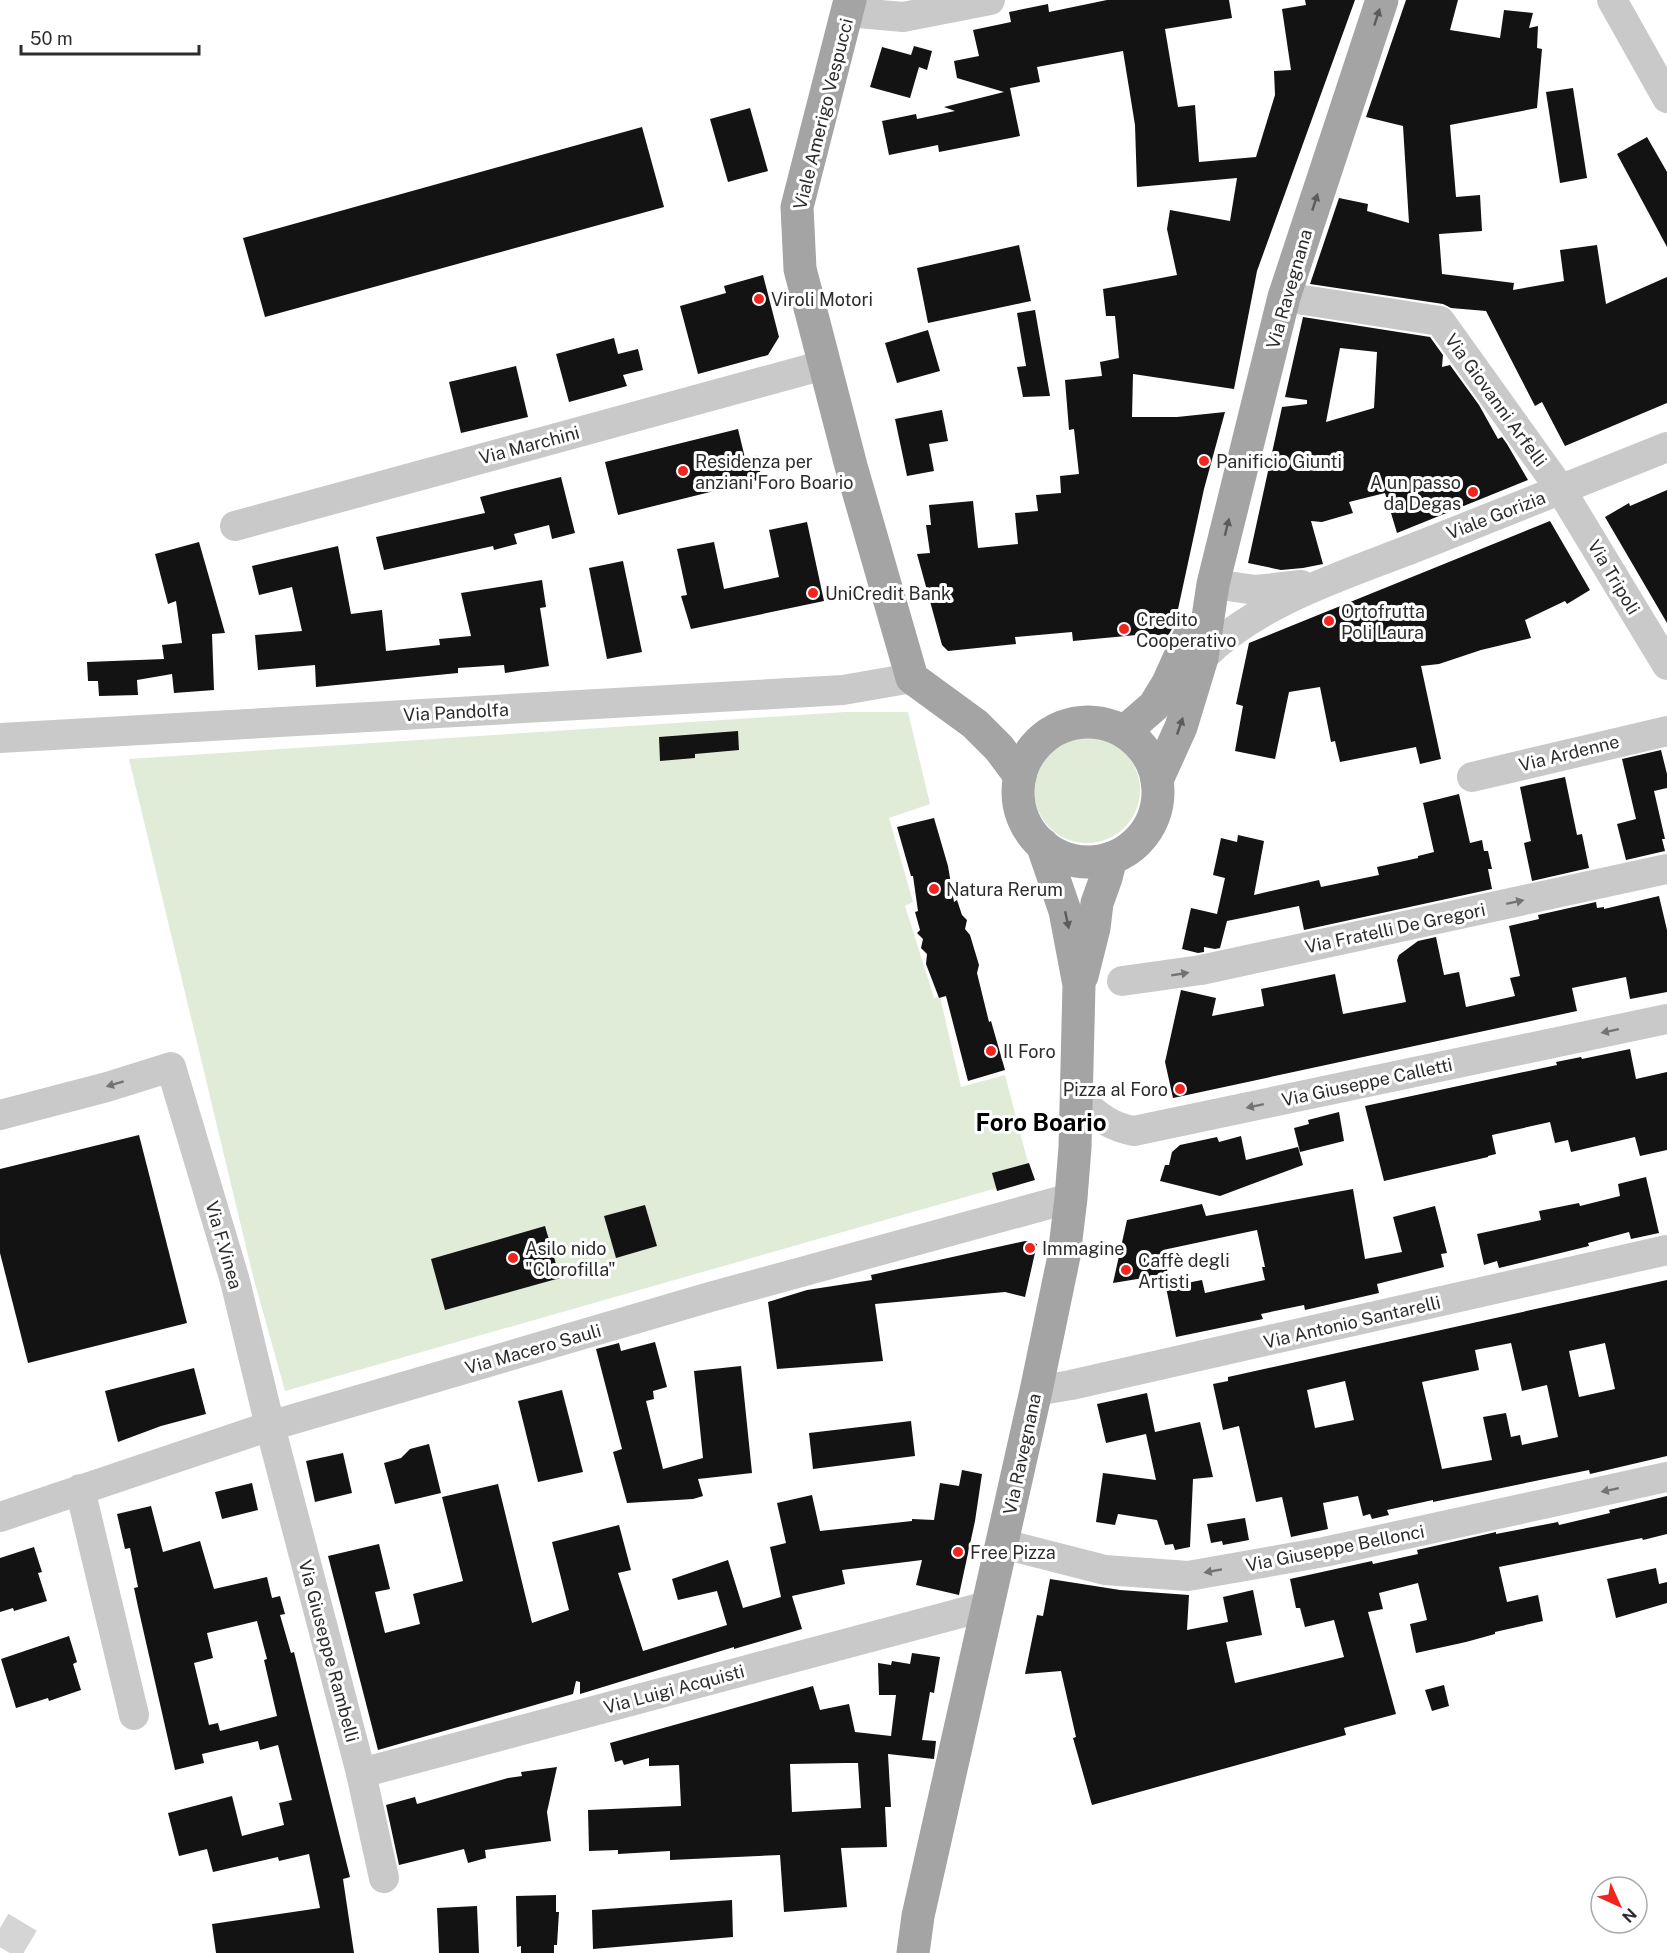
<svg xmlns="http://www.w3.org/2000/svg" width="1667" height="1953" font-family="'Public Sans',sans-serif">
  <rect width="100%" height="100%" fill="#fff"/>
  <!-- green -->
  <g fill="#e0ebd8">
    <path d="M845,712H908L930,804L889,818L913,902L905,906L934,998L940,997L961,1087L1005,1075L1032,1178L285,1391L253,1276L129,759Z"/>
    <circle cx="1087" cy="790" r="53"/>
  </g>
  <!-- building -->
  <g fill="#131313" fill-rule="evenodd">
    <path d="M1107,0H1229L1232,18L1165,29L1178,107L1195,105L1199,162L1256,157L1275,95L1274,71L1291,70L1282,9L1306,5L1305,0H1355L1257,271L1234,389L1133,374L1132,417H1177L1225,412L1204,489L1175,623L1168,636L1147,634L1073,641L1072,632L1015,637L1016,644L948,651L942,645L917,554L930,553L926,525H931L929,505L973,501L978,548L1018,544L1015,513L1038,511L1036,495L1061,493L1060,476L1079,474L1074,429L1069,430L1065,380L1102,376L1100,362L1119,358L1115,316H1106L1103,289L1177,275L1167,229L1170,210L1230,221L1237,178L1137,187L1135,125L1123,51L1037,67L1040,82L1010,88L1020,136L939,152L938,145L889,155L882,121L916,114L917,119L955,111L944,107L1004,92L957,78L954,61L979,56L973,30L1011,22L1009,12L1048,4L1049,12Z"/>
    <path d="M1406,0H1458L1450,30L1500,38L1504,10L1533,13L1529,28L1538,26L1537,48L1542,49L1537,108L1450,125L1456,197L1480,195L1482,231L1439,234L1442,274L1514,283L1513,290L1564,281L1560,250L1597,245L1606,304L1667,277V403L1565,446L1542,402L1535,406L1486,311L1451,308L1443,304L1310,284L1339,198L1368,204L1367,211L1409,223L1403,126L1366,117Z"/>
    <path d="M914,46L932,51L927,70L919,67L910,98L870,87L882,47L911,55Z"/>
    <path d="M1573,88L1587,178L1560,183L1546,92Z"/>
    <path d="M750,108L768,171L728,182L710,119Z"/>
    <path d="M642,127L664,207L265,317L243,238Z"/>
    <path d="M1647,137L1667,172V247L1617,154Z"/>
    <path d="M1019,245L1031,301L928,323L917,268Z"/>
    <path d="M763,275L779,337L768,355L698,374L680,306L726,293L724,286Z"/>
    <path d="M1035,310L1050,396L1023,397L1017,367L1026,366L1017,313Z"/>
    <path d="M1303,317L1430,337L1443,355L1442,367L1450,365L1479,405L1498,439L1502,437L1507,444L1528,480L1397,533L1385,493L1349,502L1353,513L1322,522L1311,521L1323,564L1303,568L1281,570L1248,563L1282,407L1307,404V400L1285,397ZM1340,348L1377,352L1374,408L1326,422Z"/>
    <path d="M928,330L940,371L897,383L885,343Z"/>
    <path d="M614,338L618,354L638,349L643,370L623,375L627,386L569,402L556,354Z"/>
    <path d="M516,366L528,417L461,433L449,382Z"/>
    <path d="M942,410L948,441L929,444L934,471L907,476L895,419Z"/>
    <path d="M738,429L745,458L756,455L762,479L618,515L605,462Z"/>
    <path d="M561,477L575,533L552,539L549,525L514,534L517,544L494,550L493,546L384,570L376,537L485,513L480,497Z"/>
    <path d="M1667,490V623L1605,517L1629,503L1630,506Z"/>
    <path d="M1550,521L1590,590L1567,604L1565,601L1525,620L1531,638L1481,650L1439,664L1421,666L1441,759L1420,764L1416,747L1340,762L1335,741L1331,742L1320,687L1289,692L1275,759L1235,751L1243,706L1236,704L1249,643Z"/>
    <path d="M807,522L824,601L691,629L681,596L687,595L677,549L714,542L724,589L779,577L769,530Z"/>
    <path d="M199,542L225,633L212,634L214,690L174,693L172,674L137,680L138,695L99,696L98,681H88L87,662L164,659L162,645L182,643L176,601L168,604L155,554Z"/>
    <path d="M338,546L351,614L382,610L386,651L440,645L439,639L471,636L461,593L542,580L546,607L540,608L549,666L505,673L504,665L458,668V673L316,687L315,665L258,670L255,635L302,631L292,587L259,595L252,566Z"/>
    <path d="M623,561L642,652L607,659L589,568Z"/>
    <path d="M738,731L739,750L695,754V758L660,761L659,737Z"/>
    <path d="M1661,750L1667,774V788L1654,791L1665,839H1662L1665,851L1626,860L1617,824L1636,819L1622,759Z"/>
    <path d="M1565,777L1577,835L1582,834L1589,868L1532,881L1524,843L1531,841L1520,787Z"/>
    <path d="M1459,794L1470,843L1482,840L1484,851H1488L1492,869H1488L1492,889L1304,930L1299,906L1227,921L1220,948L1215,949L1204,947V952L1198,953L1182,949L1191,908L1217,914L1225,878L1213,875L1221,838L1237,842L1238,835L1264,841L1254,895L1319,880L1321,887L1379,875L1377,867L1418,858V856L1434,852L1423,803Z"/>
    <path d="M934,818L948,866L954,902L957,900L962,915L967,920L965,929L970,935L979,965L977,973L989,1022L991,1021L1005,1070L968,1081L946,996L939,998L926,964L927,954L921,948L923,939L917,933L920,930L915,912L918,911L913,876H911L897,827Z"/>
    <path d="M1659,896L1667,930V992L1630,999L1626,977L1572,988L1577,1011L1173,1098L1165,1062L1181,990L1216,998L1212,1016L1264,1006L1261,989L1335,974L1343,1014L1406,1002L1397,960L1399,955L1418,941L1436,937L1444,975L1459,972L1466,1007L1515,996L1510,978L1520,976L1509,926L1539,919L1538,915L1596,902L1597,908L1604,907V909Z"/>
    <path d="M1630,1049L1636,1079L1667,1072V1150L1640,1156L1635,1137L1571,1152L1568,1140L1555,1143L1550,1122L1492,1135L1496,1154L1488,1156V1157L1384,1181L1365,1106L1557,1065L1556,1062L1581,1057L1582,1059Z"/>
    <path d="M1339,1112L1344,1141L1300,1152L1294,1128L1309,1124L1308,1120Z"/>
    <path d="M139,1135L187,1323L28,1363L0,1253V1169Z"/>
    <path d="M1241,1136L1246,1160L1298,1147L1303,1165L1220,1196L1160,1181L1165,1165H1169L1172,1152L1180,1145L1217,1137L1219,1142Z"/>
    <path d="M1029,1163L1035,1180L997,1191L992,1173Z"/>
    <path d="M1646,1177L1659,1233L1631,1239L1629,1232L1588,1243L1589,1246L1499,1268L1497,1261L1484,1265L1477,1234L1541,1220L1539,1211L1579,1203L1580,1206L1620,1196L1618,1184Z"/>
    <path d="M1353,1189L1365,1259L1402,1252L1393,1217L1435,1206L1447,1253L1441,1254L1444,1267L1377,1284L1379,1293L1305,1310L1304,1305L1261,1314L1263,1319L1176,1337L1166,1287L1202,1280L1205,1293L1265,1280L1262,1267H1265L1257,1230L1163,1250L1168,1274L1113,1283L1127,1220L1202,1204L1206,1216Z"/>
    <path d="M645,1205L657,1246L616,1258L604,1216Z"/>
    <path d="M545,1226L560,1278L445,1310L431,1259Z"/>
    <path d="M1025,1241L1037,1244L1025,1297L1005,1292L875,1304L883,1361L777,1369L768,1302L807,1290L872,1280L871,1275Z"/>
    <path d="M1667,1280V1456L1590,1474L1589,1470L1433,1502V1500L1387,1510L1389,1515L1372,1519L1370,1514L1363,1516L1358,1496L1323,1503L1328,1529L1291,1537L1282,1497L1256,1502L1239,1426L1223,1430L1213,1384L1228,1381V1377ZM1511,1343L1522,1391L1547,1385L1558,1437L1522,1445L1520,1435L1511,1437L1506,1413L1483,1417L1492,1460L1442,1469L1422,1382L1479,1370L1475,1350ZM1605,1343L1615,1389L1579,1397L1569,1351ZM1345,1381L1354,1420L1315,1428L1307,1390Z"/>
    <path d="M655,1342L667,1387L653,1391L654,1399L646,1401L663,1469L703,1458L694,1371L741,1366L752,1473L698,1479L703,1496L693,1499L627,1503L613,1452L622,1449L596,1349L619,1343L621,1351Z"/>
    <path d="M194,1368L206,1414L161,1426L118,1442L105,1391Z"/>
    <path d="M562,1390L583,1472L538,1482L518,1401Z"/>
    <path d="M1147,1393L1155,1432L1200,1422L1213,1477L1193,1479L1190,1547L1175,1550L1173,1544L1165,1545L1157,1520L1118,1514L1115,1525L1096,1522L1103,1473L1156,1480L1146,1434L1106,1443L1097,1404Z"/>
    <path d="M911,1421L915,1456L813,1469L809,1433Z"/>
    <path d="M429,1444L441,1493L395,1504L384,1463L401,1458L410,1449Z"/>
    <path d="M343,1453L352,1493L315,1502L306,1461Z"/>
    <path d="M962,1470L982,1474L975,1521L959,1595L916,1585L922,1560L842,1570L845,1584L792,1596L802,1629L734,1649V1647L580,1694V1682L576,1681L573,1694L378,1750L328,1556L379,1544L390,1589L375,1592L385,1633L420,1624L413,1594L463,1581L442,1497L498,1484L532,1623L569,1610L552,1542L619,1525L631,1570L618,1573L643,1651L727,1625L717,1591L678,1600L672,1579L728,1560L743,1608L781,1597L770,1547L786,1543L777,1503L812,1495L820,1531L912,1521V1519L934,1520L940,1483L959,1486Z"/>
    <path d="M252,1483L258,1510L222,1519L215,1492Z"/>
    <path d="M1667,1496V1534L1643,1540L1642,1538L1499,1567L1507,1602L1538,1595L1543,1621L1495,1632V1634L1466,1642L1416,1653L1410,1624L1427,1620L1418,1583L1379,1593L1383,1609L1368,1612L1396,1714L1344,1728L1346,1735L1092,1805L1073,1738L1076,1737L1061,1671L1025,1674L1037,1615L1043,1616L1050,1579L1120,1590L1189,1595L1187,1630L1228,1622L1223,1597L1253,1590L1262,1635L1226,1642L1235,1683L1344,1657L1334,1620L1305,1627L1300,1608H1296L1290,1579L1372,1561L1373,1564L1418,1554L1417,1550L1496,1532V1534L1558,1522L1559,1525L1610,1513L1609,1510Z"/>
    <path d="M151,1506L163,1552L200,1541L214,1589L267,1577L272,1598L280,1596L285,1614L280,1615L291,1653L294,1652L350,1877L343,1879L354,1953H216L212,1924L320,1908L309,1854L279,1861L278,1857L213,1872L207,1849L179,1856L168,1813L232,1796L242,1836L284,1825L279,1803L292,1800L278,1745L260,1750L258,1741L202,1754L204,1763L175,1770L138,1607L134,1588L138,1587L130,1548L125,1549L117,1514ZM257,1621L267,1659L264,1660L277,1716L220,1731L218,1723L209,1725L194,1663L213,1658L207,1633Z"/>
    <path d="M1245,1518L1249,1540L1223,1545L1222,1541L1211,1543L1207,1524Z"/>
    <path d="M34,1547L42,1572L38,1573L47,1601L14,1611L13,1608L0,1612V1558Z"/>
    <path d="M1656,1568L1659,1584L1667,1582V1603L1616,1618L1607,1579Z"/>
    <path d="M69,1636L77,1662L73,1664L81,1690L49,1701L48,1698L16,1708L1,1659Z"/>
    <path d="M912,1653L940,1657L934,1693L930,1692L922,1740L936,1741L934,1759L888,1754L891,1807H885L887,1847L841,1848L847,1907L784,1912L780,1855L670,1860V1851L618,1854V1850L589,1851L588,1810L681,1806L679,1765L649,1766V1758L624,1765L622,1760L615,1762L610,1743L813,1686L820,1710L849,1704L855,1732L891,1736L896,1695H879L878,1663L891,1665L892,1661L910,1664ZM845,1763H858L861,1808L792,1812L790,1764Z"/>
    <path d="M1444,1685L1449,1706L1432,1711L1425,1690Z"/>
    <path d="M557,1767L547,1812L551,1841L485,1850L486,1858L468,1863L464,1849L399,1865L386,1805L415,1797L417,1804L508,1778L522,1776L521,1772Z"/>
    <path d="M556,1895V1912H559L557,1945H554V1953H521V1946L517,1947L516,1896Z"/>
    <path d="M732,1900L733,1937L593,1949L592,1910Z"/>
    <path d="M477,1906L479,1953H439L437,1908Z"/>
  </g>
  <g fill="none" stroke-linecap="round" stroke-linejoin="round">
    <!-- highway-tunnel -->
    <path stroke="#d5d5d5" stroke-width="33" stroke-dasharray="33 16" stroke-linecap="butt" d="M0,1928L42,1953"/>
    <!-- minor -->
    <g stroke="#c9c9c9" stroke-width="30">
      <path d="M1612,0L1667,98"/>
      <path d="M848,12L903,17L990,0"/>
      <path d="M1284,297L1440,321L1561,490L1667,665"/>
      <path d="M235,526L824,365"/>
      <path d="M1213,584L1256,590L1301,585"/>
      <path d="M1202,658C1258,600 1351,573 1424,544C1505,512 1586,480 1667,447"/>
      <path d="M0,738L843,690L912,678"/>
      <path d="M1472,777L1667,731"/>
      <path d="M1122,981L1201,970L1667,869"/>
      <path d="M1076,1097C1096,1114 1107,1126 1134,1131L1667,1019"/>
      <path d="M0,1115L107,1087L171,1067L235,1281L270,1426L361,1773L384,1878"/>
      <path d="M1036,1391L1071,1385L1667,1250"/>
      <path d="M80,1489L134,1715"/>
      <path d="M0,1517L270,1426L710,1297L1071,1198"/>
      <path d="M1003,1544L1105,1570L1188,1576L1324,1552L1667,1477"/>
      <path d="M361,1773L987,1606"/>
    </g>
    <!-- major -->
    <g stroke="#a4a4a4" stroke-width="33">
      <path d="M850,0L797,207L800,269L851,466L912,678L975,724L999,748L1020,776"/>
      <circle cx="1088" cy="792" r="70"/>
      <path d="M1124,732L1154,706L1168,683L1190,634"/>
      <path d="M1157,780L1181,727L1202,658L1213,584L1284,297L1382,0"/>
      <path d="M1082,976L1094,928L1097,903L1106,878L1111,858"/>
      <path d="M913,1953L918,1916L1036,1391L1064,1256L1071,1198L1075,1147L1079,985L1065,911L1042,844"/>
    </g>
  </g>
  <!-- one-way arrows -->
  <defs><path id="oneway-solid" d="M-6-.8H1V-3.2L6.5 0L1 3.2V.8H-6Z" transform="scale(1.5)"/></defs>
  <g fill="#5c5c5c">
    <use href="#oneway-solid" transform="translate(1377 17) rotate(-72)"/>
    <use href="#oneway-solid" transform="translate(1315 202) rotate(-72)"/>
    <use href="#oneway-solid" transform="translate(1227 527) rotate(-76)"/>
    <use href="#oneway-solid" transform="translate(1180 726) rotate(-71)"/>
    <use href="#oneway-solid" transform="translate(1067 920) rotate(78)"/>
  </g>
  <g fill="#737373">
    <use href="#oneway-solid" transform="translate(1515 902) rotate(-12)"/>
    <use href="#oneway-solid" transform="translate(1180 974) rotate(-9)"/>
    <use href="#oneway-solid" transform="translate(1610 1031) rotate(168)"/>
    <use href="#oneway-solid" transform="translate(115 1084) rotate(163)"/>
    <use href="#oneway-solid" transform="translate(1255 1106) rotate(168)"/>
    <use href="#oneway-solid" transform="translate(1610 1490) rotate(168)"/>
    <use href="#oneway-solid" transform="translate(1213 1571) rotate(170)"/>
  </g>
  <!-- markers -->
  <g fill="#f12420" stroke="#fff" stroke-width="2">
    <circle cx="759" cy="299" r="6"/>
    <circle cx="1204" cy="461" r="6"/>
    <circle cx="683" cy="471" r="6"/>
    <circle cx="1473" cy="492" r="6"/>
    <circle cx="813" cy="593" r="6"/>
    <circle cx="1329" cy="621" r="6"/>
    <circle cx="1124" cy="629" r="6"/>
    <circle cx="934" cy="889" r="6"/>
    <circle cx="991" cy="1051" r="6"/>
    <circle cx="1180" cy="1089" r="6"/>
    <circle cx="1030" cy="1248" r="6"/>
    <circle cx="513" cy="1258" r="6"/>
    <circle cx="1126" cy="1270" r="6"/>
    <circle cx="958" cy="1552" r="6"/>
  </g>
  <g text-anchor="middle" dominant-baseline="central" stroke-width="6" stroke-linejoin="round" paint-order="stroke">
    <!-- street labels -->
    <g font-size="18" fill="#2c2c2c" stroke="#fff">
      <text transform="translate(823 114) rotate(-76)">Viale Amerigo Vespucci</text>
      <text transform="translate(1289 289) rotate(-74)">Via Ravegnana</text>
      <text transform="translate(1496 400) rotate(54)">Via Giovanni Arfelli</text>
      <text transform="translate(529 445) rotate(-15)">Via Marchini</text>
      <text transform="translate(1496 515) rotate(-21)">Viale Gorizia</text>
      <text transform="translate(1614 577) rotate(59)">Via Tripoli</text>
      <text transform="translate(456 712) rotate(-3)">Via Pandolfa</text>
      <text transform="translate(1569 753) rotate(-14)">Via Ardenne</text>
      <text transform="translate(1395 928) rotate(-12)">Via Fratelli De Gregori</text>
      <text transform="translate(1367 1082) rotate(-12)">Via Giuseppe Calletti</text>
      <text transform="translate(224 1245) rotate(74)">Via F.Vinea</text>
      <text transform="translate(1352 1322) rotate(-13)">Via Antonio Santarelli</text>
      <text transform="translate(533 1349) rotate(-16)">Via Macero Sauli</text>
      <text transform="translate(1022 1454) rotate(-78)">Via Ravegnana</text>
      <text transform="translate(1335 1548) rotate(-11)">Via Giuseppe Bellonci</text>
      <text transform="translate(329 1651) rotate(75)">Via Giuseppe Rambelli</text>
      <text transform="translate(674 1689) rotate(-15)">Via Luigi Acquisti</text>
    </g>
    <!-- poi labels -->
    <g font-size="18" fill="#2c2c2c" stroke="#fff" text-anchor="start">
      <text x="771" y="299">Viroli Motori</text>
      <text x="695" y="461">Residenza per<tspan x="695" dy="21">anziani Foro Boario</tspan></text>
      <text x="1216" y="461">Panificio Giunti</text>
      <text x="1461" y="482" text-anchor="end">A un passo<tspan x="1461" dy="21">da Degas</tspan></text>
      <text x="825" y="593">UniCredit Bank</text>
      <text x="1341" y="611">Ortofrutta<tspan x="1341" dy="21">Poli Laura</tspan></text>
      <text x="1136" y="619">Credito<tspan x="1136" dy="21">Cooperativo</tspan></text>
      <text x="946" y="889">Natura Rerum</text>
      <text x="1003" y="1051">Il Foro</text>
      <text x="1168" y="1089" text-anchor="end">Pizza al Foro</text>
      <text x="525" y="1248">Asilo nido<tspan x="525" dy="21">"Clorofilla"</tspan></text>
      <text x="1042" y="1248">Immagine</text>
      <text x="1138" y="1260">Caffè degli<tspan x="1138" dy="21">Artisti</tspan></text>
      <text x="970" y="1552">Free Pizza</text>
    </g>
    <!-- district labels -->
    <g font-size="24" font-weight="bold" fill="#000" stroke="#fff">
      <text x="1041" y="1122">Foro Boario</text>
    </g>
  </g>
  <!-- north arrow -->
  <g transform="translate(1619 1905) rotate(135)"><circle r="28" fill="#ffffff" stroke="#ababab" stroke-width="1.5"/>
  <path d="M0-4.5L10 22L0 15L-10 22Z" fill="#f12420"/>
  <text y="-9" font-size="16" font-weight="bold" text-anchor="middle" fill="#2c2c2c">N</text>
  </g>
  <!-- scale -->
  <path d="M21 45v9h178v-9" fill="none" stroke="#2c2c2c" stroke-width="3"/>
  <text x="30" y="45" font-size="18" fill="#2c2c2c" stroke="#ffffff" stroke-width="4.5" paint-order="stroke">50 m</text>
</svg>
